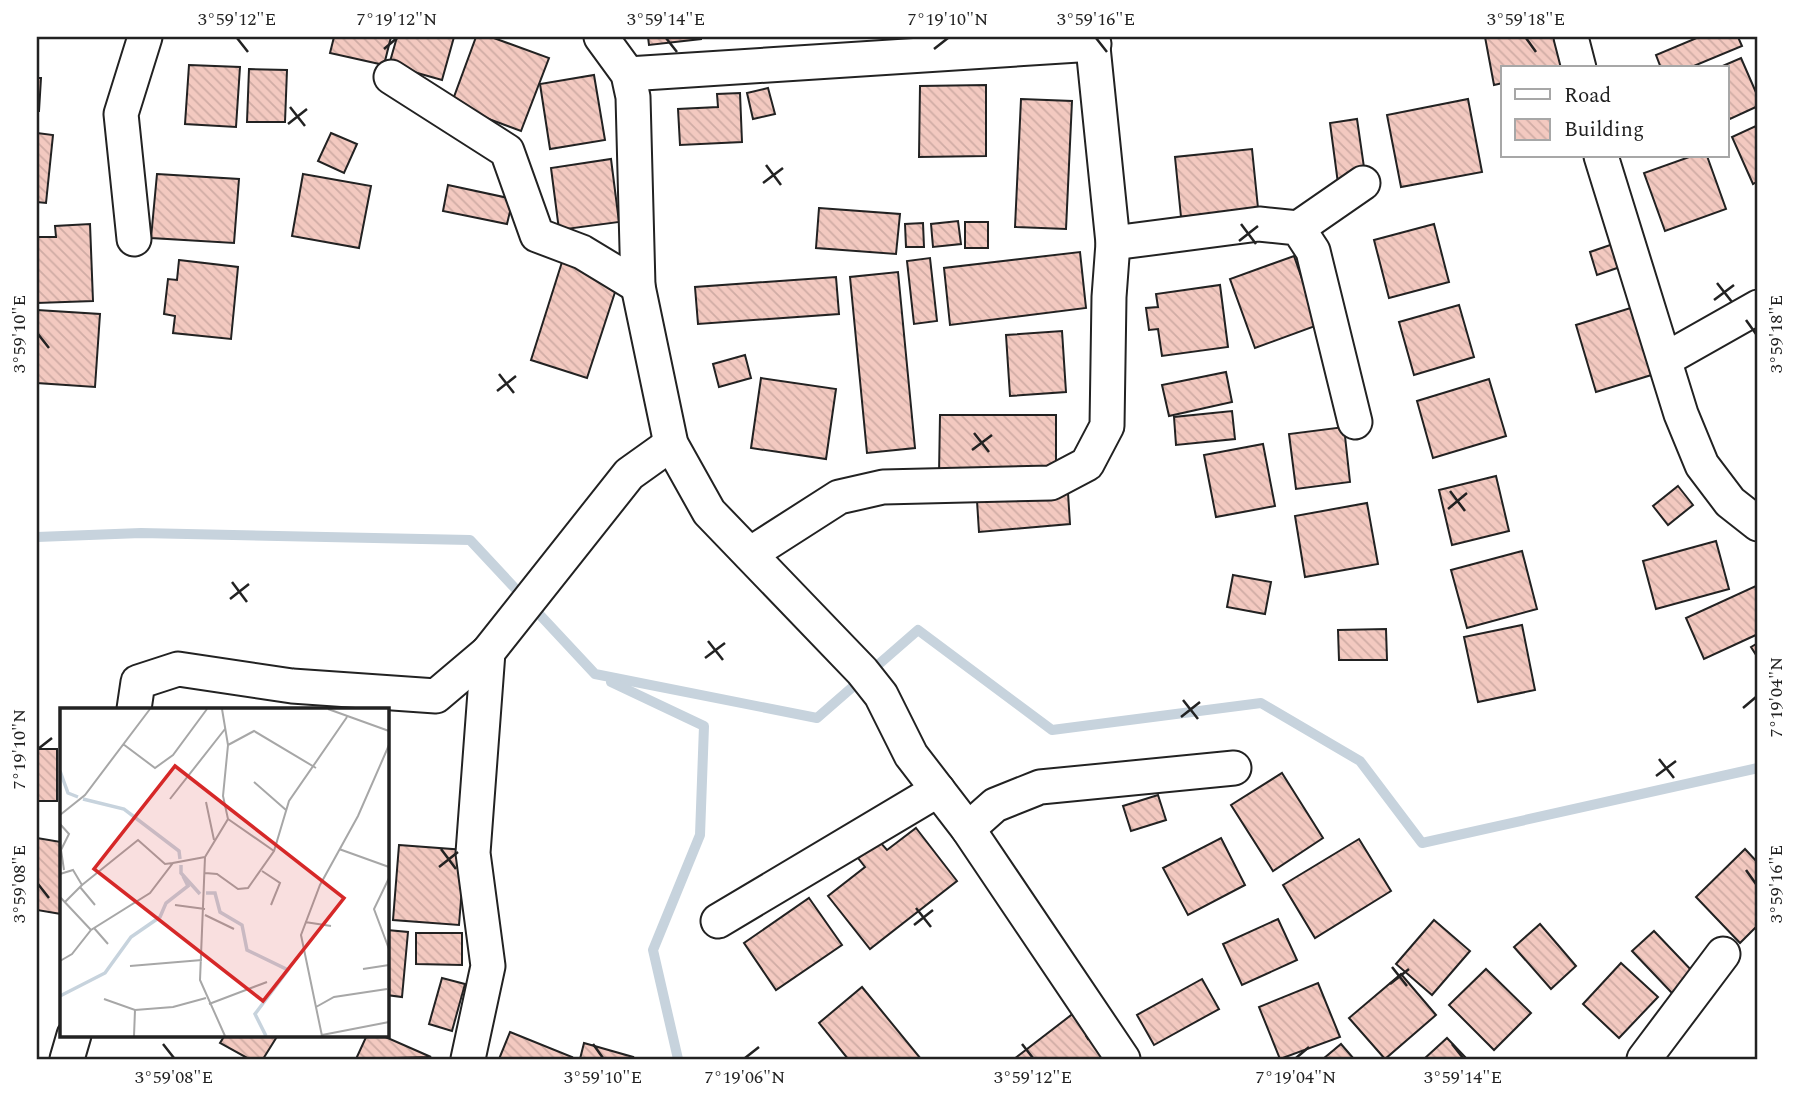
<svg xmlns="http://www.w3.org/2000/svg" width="1795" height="1096" font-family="Spectral,serif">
  <defs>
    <pattern id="building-back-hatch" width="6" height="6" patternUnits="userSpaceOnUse" patternTransform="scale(1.75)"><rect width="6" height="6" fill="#f3c9c0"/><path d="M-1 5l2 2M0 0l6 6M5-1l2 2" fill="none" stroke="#d0aca5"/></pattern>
  </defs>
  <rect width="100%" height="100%" fill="#fff"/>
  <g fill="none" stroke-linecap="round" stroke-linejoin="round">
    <!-- stream -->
    <g stroke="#c7d3dd" stroke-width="10">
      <path d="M37,537L141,533L470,540L595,674L817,718L918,630L1052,730L1261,703L1360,761L1422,843L1758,768"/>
      <path d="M611,682L704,726L700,835L653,950L678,1059"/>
    </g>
  </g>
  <!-- building -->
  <g fill="url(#building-back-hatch)" stroke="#222" stroke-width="2">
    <path d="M334,37H391L384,65L330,53Z"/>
    <path d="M397,37H454L442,80L389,65Z"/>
    <path d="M476,37H491L549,58L521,131L451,105Z"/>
    <path d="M648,37H701V39L649,45Z"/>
    <path d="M910,37H954L911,42Z"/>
    <path d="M1485,37H1567L1574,68H1503V83L1494,85Z"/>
    <path d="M1699,37H1738L1742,46L1689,68H1661L1656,55Z"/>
    <path d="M1741,58L1758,97V106L1730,119L1727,113V68H1718Z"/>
    <path d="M189,65L240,67L236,127L185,124Z"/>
    <path d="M249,69L287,70L285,122H247Z"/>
    <path d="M594,75L605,140L550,149L540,84Z"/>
    <path d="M37,78H41L39,111H37Z"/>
    <path d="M986,85V156L919,157L920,86Z"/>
    <path d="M768,88L775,114L753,119L747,93Z"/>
    <path d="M740,93L742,142L680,145L678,109L718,107L717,94Z"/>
    <path d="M1021,99L1072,101L1066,229L1015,227Z"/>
    <path d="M1468,99L1482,172L1401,187L1387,115Z"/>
    <path d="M1357,119L1367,188L1339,191L1330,123Z"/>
    <path d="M1758,125V181L1753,184L1732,137Z"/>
    <path d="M37,133L53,135L46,203L37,202Z"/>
    <path d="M331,133L357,144L344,173L318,161Z"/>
    <path d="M1252,149L1258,208L1181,217L1175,157Z"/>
    <path d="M1692,156H1707L1726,209L1665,231L1644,173Z"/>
    <path d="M611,159L619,222L559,230L551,168Z"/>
    <path d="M157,174L239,179L234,243L151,238Z"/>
    <path d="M303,174L371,186L359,248L292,236Z"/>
    <path d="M448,185L513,199L507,224L443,211Z"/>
    <path d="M819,208L900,214L896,254L816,248Z"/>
    <path d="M958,221L961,244L933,247L931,224Z"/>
    <rect x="965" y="222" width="23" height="26"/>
    <path d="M923,223L924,247H906L905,224Z"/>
    <path d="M90,224L93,301L37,303V237H56L55,226Z"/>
    <path d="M1434,224L1449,282L1389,298L1374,240Z"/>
    <path d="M1613,244L1620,267L1597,275L1590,252Z"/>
    <path d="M1080,252L1086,308L950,325L944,268Z"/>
    <path d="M1294,256L1318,325L1255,348L1230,279Z"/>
    <path d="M930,258L937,321L914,324L907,261Z"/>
    <path d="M179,260L238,267L231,339L173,333L175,316L164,314L168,279L177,280Z"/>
    <path d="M562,262L619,280L587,378L531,360Z"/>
    <path d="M898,272L915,448L867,453L850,277Z"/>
    <path d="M836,277L839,314L698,324L695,287Z"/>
    <path d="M1220,285L1228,347L1162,356L1158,329L1149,330L1146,308L1158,307L1156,294Z"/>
    <path d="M1459,305L1474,357L1414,375L1399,322Z"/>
    <path d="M1637,306L1658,373L1596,392L1576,325Z"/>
    <path d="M37,310L100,314L95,387L37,383Z"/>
    <path d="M1062,331L1066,392L1010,396L1006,335Z"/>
    <path d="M745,355L751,378L719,387L713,364Z"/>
    <path d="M1226,372L1232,402L1169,416L1162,385Z"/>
    <path d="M761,378L836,389L826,459L751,448Z"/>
    <path d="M1489,379L1506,436L1433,458L1417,401Z"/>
    <path d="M1232,411L1235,439L1176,445L1174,417Z"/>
    <path d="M940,415H1056V474L939,475Z"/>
    <path d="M1344,427L1350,482L1296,489L1289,434Z"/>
    <path d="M1263,444L1275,506L1216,517L1204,455Z"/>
    <path d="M1496,476L1509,531L1452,545L1439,490Z"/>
    <path d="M1678,486L1693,505L1668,525L1653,506Z"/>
    <path d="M1068,493L1070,524L979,532L977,501Z"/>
    <path d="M1367,503L1378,564L1305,577L1295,516Z"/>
    <path d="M1716,541L1729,589L1656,609L1643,561Z"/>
    <path d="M1522,551L1537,609L1467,628L1451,570Z"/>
    <path d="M1233,575L1271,582L1265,614L1227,607Z"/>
    <path d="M1758,585V634L1704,659L1686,618Z"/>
    <path d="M1522,625L1535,690L1478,702L1464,637Z"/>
    <path d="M1386,629L1387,660H1339L1338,630Z"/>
    <path d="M1758,643V658L1751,647Z"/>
    <rect x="37" y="749" width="20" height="52"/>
    <path d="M1282,773L1323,838L1273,871L1231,805Z"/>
    <path d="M1158,795L1166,820L1131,831L1123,806Z"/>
    <path d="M916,828L957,881L870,949L828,896L865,867L858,858L880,842L887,850Z"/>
    <path d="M37,838L61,842V914L37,910Z"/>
    <path d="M1221,838L1245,885L1188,915L1163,868Z"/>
    <path d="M1359,839L1391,891L1315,938L1283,885Z"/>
    <path d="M399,845L465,850L459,925L393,920Z"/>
    <path d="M1745,849L1758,863V925L1740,943L1696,897Z"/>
    <path d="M809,898L842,945L776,990L744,943Z"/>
    <path d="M1278,919L1297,960L1242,985L1223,944Z"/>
    <path d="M1434,920L1470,951L1432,995L1396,964Z"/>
    <path d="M1540,924L1576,966L1551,989L1514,947Z"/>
    <path d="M387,930L408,932L402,997L387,995Z"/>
    <path d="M1654,931L1694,973L1672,993L1632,951Z"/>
    <path d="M416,933H462V965L416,964Z"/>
    <path d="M1621,963L1658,997L1619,1038L1583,1004Z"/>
    <path d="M1486,969L1531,1013L1494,1050L1449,1005Z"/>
    <path d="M1401,974L1436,1015L1385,1059L1349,1018Z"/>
    <path d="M442,978L465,984L452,1031L429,1024Z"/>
    <path d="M1202,979L1219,1009L1154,1045L1137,1015Z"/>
    <path d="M1318,983L1340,1037L1280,1059L1259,1007Z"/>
    <path d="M862,987L921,1059H848L819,1023Z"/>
    <path d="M1079,1009L1094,1029L1086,1036L1088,1039L1096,1033L1111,1051L1101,1059H1014Z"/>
    <path d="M510,1032L572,1057L571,1059H499Z"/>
    <path d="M225,1035H278L263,1059H249L220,1043Z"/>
    <path d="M367,1035H381L431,1057L356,1059Z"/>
    <path d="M1447,1038L1467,1059H1424Z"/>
    <path d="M584,1043L633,1057L632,1059H580Z"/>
    <path d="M1341,1044L1354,1059H1323Z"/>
  </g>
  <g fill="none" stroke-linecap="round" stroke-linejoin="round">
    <!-- minor casing -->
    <g stroke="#222" stroke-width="37">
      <g id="minor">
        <path d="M601,37L628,74L633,97L638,286L671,444L709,512L862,671L881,695L911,755L968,829L1123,1059"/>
        <path d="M1571,37L1579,68"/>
        <path d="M628,74L1094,44"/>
        <path d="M391,77L507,151L537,235L582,252L638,286"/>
        <path d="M1601,156L1681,414L1702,465L1730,502L1758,524"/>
        <path d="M1298,228L1363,183"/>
        <path d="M134,239L121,114L145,37"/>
        <path d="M1113,243L1259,224L1298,228L1313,251L1355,422"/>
        <path d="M1666,359L1758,307"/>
        <path d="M750,554L839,497L883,487L1051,483L1087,464L1107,426L1109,297L1113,243L1092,37"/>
        <path d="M134,709L138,682L178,669L292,686L436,696L488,652"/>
        <path d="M968,829L995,805L1040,787L1234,768"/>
        <path d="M718,921L938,790"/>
        <path d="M67,1059L74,1035"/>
        <path d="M468,1059L488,966L473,853L488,652L629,474L671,444"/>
        <path d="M1644,1059L1723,954"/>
      </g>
    </g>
    <!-- minor -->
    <use href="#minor" stroke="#fff" stroke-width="33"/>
  </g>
  <!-- ticks -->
  <path fill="none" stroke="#222" stroke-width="2.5" d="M237,38L248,52M666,38L677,52M1096,38L1107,52M1526,38L1536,52M384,49L397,38M934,49L948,38M290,107L305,126M288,124L307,109M766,165L781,185M763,183L783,168M1241,224L1256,244M1239,241L1258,226M1717,283L1732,302M1714,300L1734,285M1746,320L1756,334M38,334L49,348M499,374L514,393M497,391L516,376M974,433L989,452M972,450L992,435M1450,491L1465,511M1448,509L1467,493M232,582L247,602M230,599L249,584M708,641L723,660M705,658L725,643M1183,700L1198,719M1743,708L1756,697M1181,717L1200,702M38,749L52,738M1659,759L1674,778M1656,776L1676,761M441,849L456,869M439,867L458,852M1746,870L1756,884M38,884L49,898M916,908L931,927M914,925L933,910M1392,967L1407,986M1390,984L1409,969M163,1044L174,1058M593,1044L603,1058M1022,1044L1033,1058M1452,1044L1463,1058M745,1058L759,1047M1296,1058L1309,1047"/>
  <!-- overview -->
  <g transform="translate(60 708)">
    <rect width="329" height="329" fill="#fff"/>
    <path fill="none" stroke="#c7d3dd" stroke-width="3.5" d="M0,63L8,85L18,89M23,91L64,101L119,143L120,151M121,157V165L140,186M146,185H155L160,204L182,217L187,242L228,262L195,306L206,328M0,288L45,265L71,229L100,209L106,195L128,178L123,168"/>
    <path fill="none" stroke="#a7a7a7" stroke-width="2" d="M162,1L168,37L163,88L168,111L145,149L140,272L165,328M268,1L329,23M63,36L95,60L113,47L147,1M168,37L194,23L256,60M194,74L226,102M110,91L165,21M146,94L154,132M0,107L25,87L90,1M168,111L214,143M0,116L9,126L1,142L4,162M279,141L329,159M202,163L220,175L211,197M145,165L157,166L178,181L188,180L214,143L229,93L287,9M0,166L13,162L22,177L5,194M329,170L314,201L329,241M22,177L78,132L105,156L113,155M20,179L35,197M0,189L31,222M115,197L145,201M145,207L174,221M245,214L271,218M34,220L48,236M0,253L12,246L31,222L90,185L113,155L145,149M329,256V289M70,258L142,252M303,261L329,257M44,291L75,302L113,299L146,290M149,296L207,274M256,299L274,289L327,281M262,327L329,314M74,328L75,302M262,328L241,227L260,177L298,108L329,37"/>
    <path fill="#d62828" fill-opacity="0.15" stroke="#d62828" stroke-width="3.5" d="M115,58L284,190L203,293L34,161Z"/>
    <rect width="329" height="329" fill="none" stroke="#222" stroke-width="3.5"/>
  </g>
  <!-- border -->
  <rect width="1795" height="1096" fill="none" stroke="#ffffff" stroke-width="77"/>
  <!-- legend -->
  <rect x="1501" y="66" width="228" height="91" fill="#ffffff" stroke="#a7a7a7" stroke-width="2"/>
  <rect x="1515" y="89" width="35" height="10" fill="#ffffff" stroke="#a7a7a7" stroke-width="2"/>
  <text x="1564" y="102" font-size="21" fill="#222222">Road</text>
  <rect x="1515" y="119" width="35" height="21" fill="url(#building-back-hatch)" stroke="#a7a7a7" stroke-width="2"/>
  <text x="1564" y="136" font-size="21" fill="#222222">Building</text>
  <rect x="38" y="38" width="1718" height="1020" fill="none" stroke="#222" stroke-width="2.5"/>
  <g font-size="18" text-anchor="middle" fill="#222">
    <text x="237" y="25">3°59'12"E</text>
    <text x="397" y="25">7°19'12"N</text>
    <text x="666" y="25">3°59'14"E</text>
    <text x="948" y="25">7°19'10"N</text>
    <text x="1096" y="25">3°59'16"E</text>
    <text x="1526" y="25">3°59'18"E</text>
    <text transform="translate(1776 334) rotate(-90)" y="6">3°59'18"E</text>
    <text transform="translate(19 334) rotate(-90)" y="6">3°59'10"E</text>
    <text transform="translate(1776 697) rotate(-90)" y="6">7°19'04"N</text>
    <text transform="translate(19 749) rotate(-90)" y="6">7°19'10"N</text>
    <text transform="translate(1776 884) rotate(-90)" y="6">3°59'16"E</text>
    <text transform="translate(19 884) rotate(-90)" y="6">3°59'08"E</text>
    <text x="174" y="1083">3°59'08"E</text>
    <text x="603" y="1083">3°59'10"E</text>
    <text x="745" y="1083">7°19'06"N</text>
    <text x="1033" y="1083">3°59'12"E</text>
    <text x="1296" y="1083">7°19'04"N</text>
    <text x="1463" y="1083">3°59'14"E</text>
  </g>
</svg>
